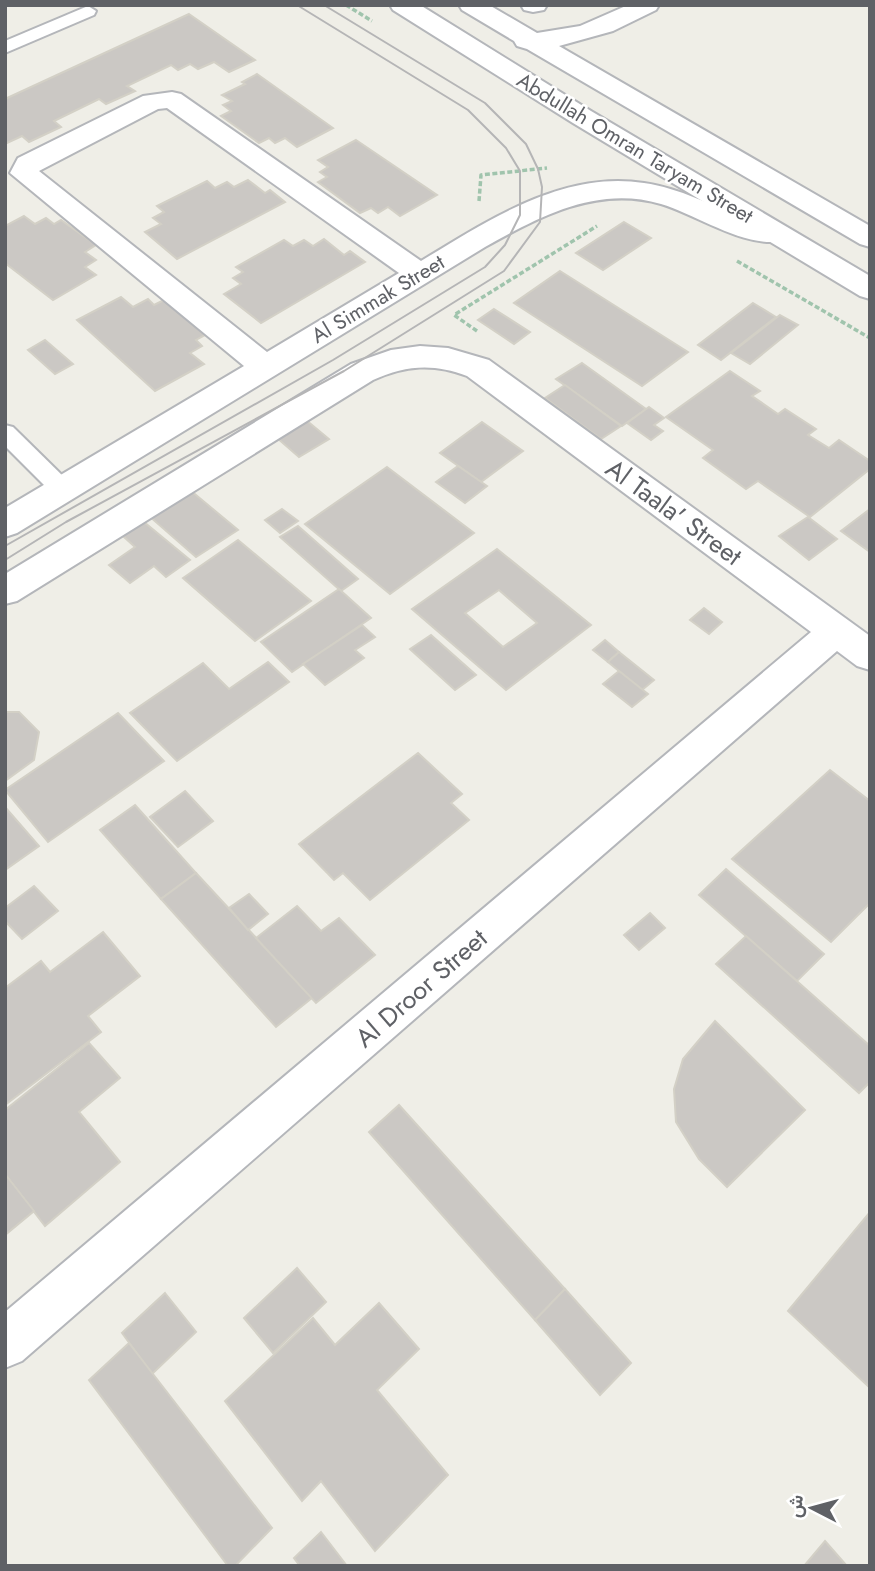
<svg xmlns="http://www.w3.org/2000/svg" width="875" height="1571" font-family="Jost,Vazirmatn,sans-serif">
  <rect width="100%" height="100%" fill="#efeee7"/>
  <!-- building -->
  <g fill="#cbc8c4" stroke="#d3d0c6" stroke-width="2" fill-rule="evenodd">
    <path d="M189,14L255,60L229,72L214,62L198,69L190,64L178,70L171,65L127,86L135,91L106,104L99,99L54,121L61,127L29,142L22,136L5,144V99Z"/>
    <path d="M257,74L333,128L297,147L285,138L275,143L269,138L259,143L221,116L231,111L223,105L232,101L222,95L245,84L242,82Z"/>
    <path d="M356,140L437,195L400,216L388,207L378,213L371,208L360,213L318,182L327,177L320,172L328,167L318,160Z"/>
    <path d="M248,180L265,193L270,190L285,202L177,259L145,232L161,224L153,218L164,212L157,206L207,181L215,188L227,182L234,187Z"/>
    <path d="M24,216L35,224L46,218L54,224L61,220L96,245L85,252L96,260L85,267L96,275L53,300L5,263V226Z"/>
    <path d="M624,222L651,238L603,270L576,253Z"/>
    <path d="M324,239L344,255L350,251L365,262L261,323L224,294L241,284L233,278L243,272L236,267L284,240L293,246L304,240L313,246Z"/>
    <path d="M560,271L688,352L642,386L514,303Z"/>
    <path d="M121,297L133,307L148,299L154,305L164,300L205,335L196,340L202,346L190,353L204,364L155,391L77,320Z"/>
    <path d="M753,303L776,317L721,360L698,345Z"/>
    <path d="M494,309L530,332L514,344L478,320Z"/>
    <path d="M780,315L798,325L750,364L731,353Z"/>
    <path d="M45,340L73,364L55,374L28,350Z"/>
    <path d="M582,363L646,409L622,426L556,379Z"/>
    <path d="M730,371L760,391L752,396L778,414L785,409L816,429L808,435L829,448L839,440L870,461V469L810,517L758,481L746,489L703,458L713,450L666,417Z"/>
    <path d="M565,385L621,426L601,439L545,398Z"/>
    <path d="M649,407L664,418L654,425L663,431L651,440L627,423Z"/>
    <path d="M306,420L329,439L299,457L277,438Z"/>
    <path d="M482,422L523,451L481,482L440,453Z"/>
    <path d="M458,466L487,486L465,503L436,482Z"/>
    <path d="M387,467L474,533L390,594L305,524Z"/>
    <path d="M190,490L238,530L196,557L149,516Z"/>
    <path d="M282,509L298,521L280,533L265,520Z"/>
    <path d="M870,509V552L841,531Z"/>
    <path d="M808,517L837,539L809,560L779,536Z"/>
    <path d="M144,522L190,560L166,577L154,566L130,583L109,565L135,547L123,536Z"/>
    <path d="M298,526L358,579L341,591L280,537Z"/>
    <path d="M238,540L311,601L255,641L183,578Z"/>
    <path d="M497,549L591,625L506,690L412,609ZM499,590L537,623L503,647L465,613Z"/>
    <path d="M339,589L371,618L292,672L261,642Z"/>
    <path d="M704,608L722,622L709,634L690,620Z"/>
    <path d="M362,625L375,637L355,650L364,658L325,685L303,664Z"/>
    <path d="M431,635L476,675L455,690L410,649Z"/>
    <path d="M605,640L619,652L608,662L593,650Z"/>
    <path d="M619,652L654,680L642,690L608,662Z"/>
    <path d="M268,662L289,682L177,761L130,713L203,663L229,689Z"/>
    <path d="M619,671L648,694L632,707L603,684Z"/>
    <path d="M5,712H19L39,732L34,760L5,781Z"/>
    <path d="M118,713L164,761L48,842L5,790Z"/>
    <path d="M418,753L462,794L451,803L469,820L370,900L343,873L334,880L299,844Z"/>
    <path d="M830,770L870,801V903L831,942L732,859Z"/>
    <path d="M185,791L213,821L178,847L150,817Z"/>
    <path d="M135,805L196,873L161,899L100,830Z"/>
    <path d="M5,807L39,846L5,870Z"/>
    <path d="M726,869L824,954L797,981L699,895Z"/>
    <path d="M196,873L312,998L276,1027L161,899Z"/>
    <path d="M34,886L58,911L22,939L5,921V908Z"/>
    <path d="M249,894L268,914L248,930L229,908Z"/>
    <path d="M297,906L321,931L339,918L375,955L316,1003L256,938Z"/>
    <path d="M650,913L665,928L639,950L624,935Z"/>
    <path d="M103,932L140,976L88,1016L101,1032L5,1105V988L41,961L50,972Z"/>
    <path d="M746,936L870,1046V1082L859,1093L716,964Z"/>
    <path d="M715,1021L805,1110L727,1187L699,1159L676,1122L674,1089L683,1059Z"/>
    <path d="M89,1043L120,1078L79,1112L120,1162L45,1226L5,1174V1110Z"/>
    <path d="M399,1105L565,1289L535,1320L369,1132Z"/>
    <path d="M5,1174L34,1211L5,1235Z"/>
    <path d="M870,1212V1388L788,1311Z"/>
    <path d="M297,1268L326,1302L273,1353L244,1318Z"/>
    <path d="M565,1289L631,1363L600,1395L535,1320Z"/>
    <path d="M165,1293L196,1332L152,1374L122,1333Z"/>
    <path d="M379,1303L419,1349L377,1390L448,1475L375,1551L321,1481L302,1501L225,1401L313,1318L335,1345Z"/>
    <path d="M129,1343L272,1528L235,1566H228L89,1380Z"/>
    <path d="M321,1532L347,1566H300L294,1558Z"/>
    <path d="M825,1541L847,1566H804Z"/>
  </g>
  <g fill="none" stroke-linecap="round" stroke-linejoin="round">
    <!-- service casing -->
    <g stroke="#b4b6ba" stroke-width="4">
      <g id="service">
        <path d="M88,6L96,11L94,15L5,53V41Z"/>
        <path d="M5,425L13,427L70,483L73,489L70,495L62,497L54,495L5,446Z"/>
      </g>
    </g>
    <!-- minor casing -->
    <g stroke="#b4b6ba" stroke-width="4">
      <g id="minor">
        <path d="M172,92L181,94L421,261C487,221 563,170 644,183C680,188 712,206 745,218C759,222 773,224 787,228L791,234L787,240C748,251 698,215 661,204C597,185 539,217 485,247L17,533L5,537V508L244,366L10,173L18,158L143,96ZM167,108L399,273L267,352L39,171L158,109Z"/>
        <path d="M420,346L448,348L489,360L870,636V670L857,666L837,651L22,1361L5,1368V1312L811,632L467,376C434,363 405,365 373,380L17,601L5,604V574L351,364L391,350Z"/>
      </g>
    </g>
    <!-- tertiary casing -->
    <g stroke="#b4b6ba" stroke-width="4">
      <g id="tertiary">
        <path d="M390,5H420L591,111L870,276V299L860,296L573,123L393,10Z"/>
        <path d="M459,5H489L537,33L580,26L628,5H659L656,10L613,31L559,46L870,226V247L860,244L527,49L517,46L514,41L462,10Z"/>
        <path d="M521,5H547L544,10L533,12L524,10Z"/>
      </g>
    </g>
    <!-- path -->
    <g stroke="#a0c4ad" stroke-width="3.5" stroke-dasharray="5 2.5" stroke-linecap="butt">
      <path d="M346,5L372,21"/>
      <path d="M479,201L481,175L547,168"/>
      <path d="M737,261L870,338"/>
      <path d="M477,331L454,315L597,226"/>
    </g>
    <!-- service -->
    <use href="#service" fill="#fff" fill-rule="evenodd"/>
    <!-- minor -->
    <use href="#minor" fill="#fff" fill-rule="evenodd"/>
    <!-- tertiary -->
    <use href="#tertiary" fill="#fff" fill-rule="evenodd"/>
    <!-- tram -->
    <g stroke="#b5b5b6" stroke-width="2">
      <path d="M5,546L333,360L485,267L505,245L520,215V171L506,148L468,110L297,5"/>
      <path d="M5,560L66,522L344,371L504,271L540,222L542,187L538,169L526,144L485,103L324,5"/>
    </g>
  </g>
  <g text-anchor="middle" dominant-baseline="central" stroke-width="5" stroke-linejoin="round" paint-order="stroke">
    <!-- far-street labels -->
    <g font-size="21" fill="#5f6166" stroke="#fff">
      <text transform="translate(635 148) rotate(31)">Abdullah Omran Taryam Street</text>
      <text transform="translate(378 299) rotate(-31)">Al Simmak Street</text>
    </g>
    <!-- street labels -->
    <g font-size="26" fill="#5f6166" stroke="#fff">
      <text transform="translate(674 512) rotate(36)">Al Taala' Street</text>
      <text transform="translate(421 988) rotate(-41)">Al Droor Street</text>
    </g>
  </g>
  <!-- border -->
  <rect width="875" height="1571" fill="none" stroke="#5f6166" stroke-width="14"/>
  <!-- north arrow -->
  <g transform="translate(812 1508) rotate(276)" stroke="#ffffff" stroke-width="5" paint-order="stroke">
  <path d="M0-5L12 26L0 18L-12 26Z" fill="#5f6166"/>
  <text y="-10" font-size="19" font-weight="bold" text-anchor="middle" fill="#5f6166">ش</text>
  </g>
</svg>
